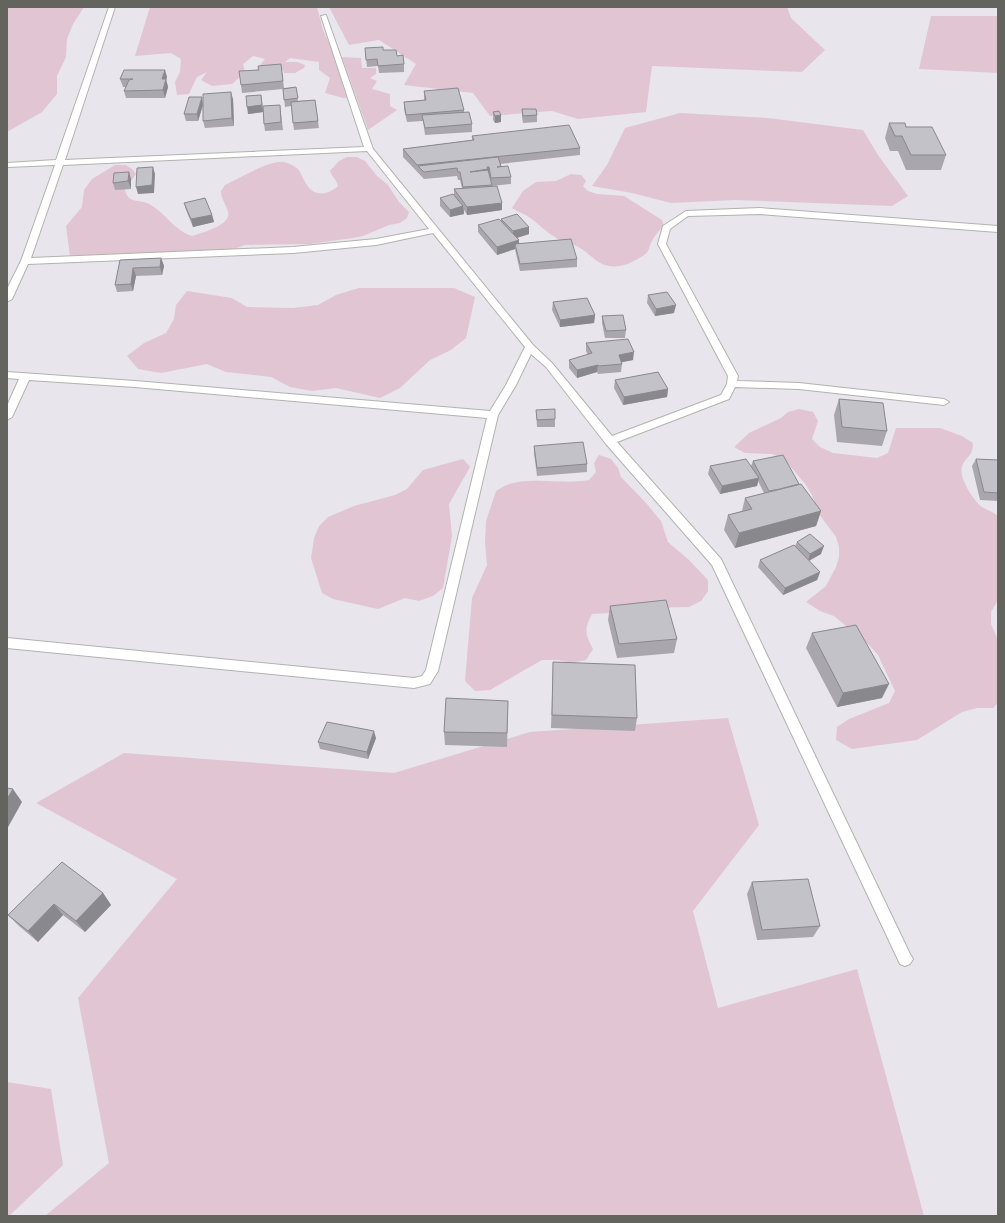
<svg xmlns="http://www.w3.org/2000/svg" width="1005" height="1223" font-family="Inter,sans-serif">
  <rect width="100%" height="100%" fill="#e8e5ed"/>
  <!-- green -->
  <g fill="#e2c5d2">
    <path d="M7,7H84L73,24L67,39L66,57L57,76V94L42,112L7,132Z"/>
    <path d="M150,7H317L323,30L330,45L347,98H343L325,93L330,78L319,70V62L290,58L285,62H297L305,65L304,68L295,73H284L283,70L254,73L265,59L253,56L243,64L245,72L232,84L212,86L201,80L207,72L197,77L189,94L177,95L175,82L180,72L181,59L171,53L135,56Z"/>
    <path d="M329,7H787L791,18L825,50L802,72L652,66L646,112L578,119L552,111L490,116L473,93L404,85L416,64L379,40L349,45Z"/>
    <path d="M931,16H998V73L919,69Z"/>
    <path d="M342,57L361,58L362,68H376V74L370,78L377,81L372,89L390,94V106L397,110L368,130Z"/>
    <path d="M680,113L768,118L863,130L878,155L908,196L892,206L735,200L671,203L632,193L592,186L607,165L625,128Z"/>
    <path d="M347,157H357L365,161L377,176L388,185L399,202L409,212L407,218L400,223L389,225L363,236L353,238L310,244L245,245L234,249L212,254L70,256L66,226L82,207L84,190L92,179L115,165H126L132,169L136,174L125,190C128,204 139,199 149,204C165,212 173,230 192,236C202,233 232,225 228,212C226,204 221,199 221,191L225,185C240,178 269,160 284,162C289,163 294,166 298,169C302,174 303,180 307,185C314,197 329,195 338,186C337,180 332,177 330,171L339,161Z"/>
    <path d="M571,174L581,175L586,181L583,186L588,191L597,194L624,196L662,220L664,226C659,230 654,236 651,243C649,248 649,252 644,255C634,262 621,268 609,266C597,265 589,252 578,247C572,243 564,242 558,239C547,233 539,224 529,217C523,213 518,212 512,208L523,191L536,182L556,181Z"/>
    <path d="M359,288H454L475,297L466,338L451,350L430,360L400,388L380,398L336,388L312,391L290,387L271,377L226,372L207,364L161,373L138,369L127,356L144,343L166,333L174,319L176,305L187,291L232,298L247,307L293,308L318,305L336,295Z"/>
    <path d="M799,409L813,412L818,421L812,439L820,447L833,453L877,458L888,453L896,428H940L962,436L973,443C973,458 965,456 962,467C958,477 974,501 982,507C987,510 993,512 998,516V600L991,612V624L998,640V703L993,708H977L962,712L917,740L852,749L836,740L837,727L849,719L889,703L895,691L878,655L869,645L834,616L820,611L806,602L826,586L836,567L839,557V547L836,537L819,514L812,495L806,485L784,459L772,454L745,453L734,447L749,433L781,418L788,412Z"/>
    <path d="M599,455L611,459L618,468L621,477L646,503L661,521L668,542L689,560L708,580V591L701,601L689,607L644,608L627,612L592,614C584,629 585,634 593,649L586,660L572,663L558,660H542L490,690L475,691L465,681L472,598L487,565L485,543L486,521L496,491C500,489 503,486 507,485C528,476 565,485 589,480L596,472L594,463Z"/>
    <path d="M463,459L470,467L449,504L452,536L443,588L433,596L419,601L405,598L378,609L333,599L322,593L311,558L314,538L319,526L328,517L354,506L395,495L407,489L423,470Z"/>
    <path d="M728,718L759,825L693,911L718,1008L857,969L924,1216H45L109,1163L78,998L177,879L36,803L124,753L394,773L530,732Z"/>
    <path d="M7,1082L51,1089L63,1165L9,1216H7Z"/>
  </g>
  <g fill="none" stroke-linecap="round" stroke-linejoin="round">
    <!-- minor casing -->
    <g stroke="#b2b3ae" stroke-width="2">
      <path id="minor" d="M109,7H115L65,160L364,147L321,16L326,15L373,149L533,345L552,363L612,436L721,395L727,384L728,376L658,244L663,226L686,211L760,208L998,226V232L760,214L688,216L670,229L666,244L738,376L737,381L799,383L944,399L949,402L944,405L799,389L735,387L729,399L617,442L721,559L910,954L913,959L910,964L905,966L900,964L712,565L606,444L546,367L531,354L516,385L498,415L438,671L430,684L414,688L7,648V638L414,678L422,676L426,670L487,418L135,387L29,380L12,417L7,420V406L19,379L7,378V372L135,381L490,411L506,385L525,347L433,233L376,245L293,253L28,264L12,299L7,302V289L21,261L55,165L7,167V163L56,160ZM367,151L429,229L376,239L293,247L31,258L63,165Z"/>
    </g>
    <!-- minor -->
    <use href="#minor" fill="#fff" fill-rule="evenodd"/>
  </g>
  <!-- wall -->
  <g fill="#a9a7ad">
    <path d="M365,48L383,50L397,56L404,64V72L379,73L378,66L367,67Z"/>
    <path d="M281,64L284,88L296,87L298,101L315,100L319,128L294,130L291,106L285,107L283,89L242,93L241,85L259,70Z"/>
    <path d="M167,77L166,79L168,87L165,98H126L124,91L126,87H123L120,79Z"/>
    <path d="M424,91L464,110V112L472,124V132L425,135L423,121L407,122L404,109V102L424,100Z"/>
    <path d="M261,95L263,109L280,105L283,130L265,131L264,124L263,112L248,114Z"/>
    <path d="M233,99L234,126L205,128L203,121Z"/>
    <path d="M203,105L198,121H186L184,114Z"/>
    <path d="M522,109L537,115V122L523,123L522,117Z"/>
    <path d="M493,112L501,115V122L495,123L493,120Z"/>
    <path d="M889,123L906,127L946,155L941,170H906L898,151H890L885,138Z"/>
    <path d="M472,136L580,148V155L500,164L501,166L511,177V184L492,186L502,210L467,215L464,210V214L450,217L440,206V198L454,196V189L462,188L460,180H458L457,176L424,179L403,157V149L472,140Z"/>
    <path d="M131,179V189L115,190L113,183Z"/>
    <path d="M184,203L212,215L214,222L193,227L186,210Z"/>
    <path d="M501,219L529,227V234L517,238L519,240V243L577,259V267L520,271L515,249L497,255L478,232V225L501,221Z"/>
    <path d="M161,258L164,266L162,275L136,276L133,291L117,292L115,285L120,260Z"/>
    <path d="M648,295L674,313L655,316L647,303Z"/>
    <path d="M553,302L595,315L594,323L560,327L552,310Z"/>
    <path d="M602,316L626,330L625,338H605L602,323Z"/>
    <path d="M586,343L633,360L622,362V364L621,372L598,374L597,372L577,378L569,368V360L588,355L586,351Z"/>
    <path d="M615,380L668,389L667,397L623,405L614,388Z"/>
    <path d="M839,399L887,431L882,446L837,442L834,415Z"/>
    <path d="M536,410L555,419V427H537Z"/>
    <path d="M534,446L587,464V472L537,476L534,453Z"/>
    <path d="M976,459L998,460V501L980,500L972,466Z"/>
    <path d="M753,461L799,484L821,511L816,526L735,548L724,530L728,515L742,511L745,498L764,493L758,481L757,486L720,494L708,474L710,466H751Z"/>
    <path d="M797,542L821,554L809,561L820,572L817,580L783,595L758,567L760,560L795,546Z"/>
    <path d="M610,606L677,639L674,653L617,658L608,620Z"/>
    <path d="M812,633L882,698L837,707L806,648Z"/>
    <path d="M553,662L637,718L635,731L551,728Z"/>
    <path d="M508,714L507,747L445,745L444,732Z"/>
    <path d="M376,738L368,759L320,749L318,742Z"/>
    <path d="M752,882L820,926L813,937L757,940L747,894Z"/>
    <path d="M103,893L111,905L85,932L63,915L38,942L19,926L8,915Z"/>
  </g>
  <!-- shaded-wall -->
  <g fill="#89888d">
    <path d="M165,70L167,77L164,87L162,79Z"/>
    <path d="M166,79L168,87L165,98L163,90Z"/>
    <path d="M231,92L233,99L234,126L232,118Z"/>
    <path d="M261,95L263,112L248,114L247,107Z"/>
    <path d="M202,97L203,105L198,121L197,114Z"/>
    <path d="M501,115V122L495,123V116Z"/>
    <path d="M153,167L155,174L154,193L138,194L136,187Z"/>
    <path d="M489,167V175L470,172L487,167Z"/>
    <path d="M129,172L131,179V189L128,181Z"/>
    <path d="M502,203V210L467,215V207Z"/>
    <path d="M463,206L464,214L450,217V210Z"/>
    <path d="M212,215L214,222L193,227L191,219Z"/>
    <path d="M529,227V234L513,239V231Z"/>
    <path d="M519,240V248L515,244V249L497,255V247Z"/>
    <path d="M161,258L164,266L162,275L160,267Z"/>
    <path d="M133,268L136,276L133,291L131,284Z"/>
    <path d="M676,305L674,313L655,316L656,309Z"/>
    <path d="M595,315L594,323L560,327V320Z"/>
    <path d="M634,352L633,360L618,363L619,355Z"/>
    <path d="M598,365L597,372L577,378V370Z"/>
    <path d="M668,389L667,397L623,405L624,397Z"/>
    <path d="M759,478L757,486L720,494L722,486Z"/>
    <path d="M821,511L816,526L735,548L739,533Z"/>
    <path d="M824,546L821,554L808,561L810,554Z"/>
    <path d="M820,572L817,580L783,595L785,588Z"/>
    <path d="M889,684L882,698L837,707L843,693Z"/>
    <path d="M374,731L376,738L368,759L367,752Z"/>
    <path d="M13,789L22,802L7,829V799Z"/>
    <path d="M103,893L111,905L85,932L76,921Z"/>
    <path d="M54,904L63,915L38,942L28,931Z"/>
  </g>
  <!-- building -->
  <g fill="#c4c2c9" stroke="#89888d">
    <path d="M383,47V50H396L397,56L403,55L404,64L378,66L377,59L366,60L365,48Z"/>
    <path d="M281,64L283,81L241,85L239,71L259,70L258,66Z"/>
    <path d="M124,70H165L162,79H166L163,90L124,91L129,80L133,79H120Z"/>
    <path d="M296,87L298,98L284,100L283,89Z"/>
    <path d="M458,88L464,110L406,115L404,102L426,100L424,91Z"/>
    <path d="M231,92L232,118L203,121V94Z"/>
    <path d="M261,95L262,105L247,107L246,96Z"/>
    <path d="M189,97H202L197,114H184Z"/>
    <path d="M315,100L318,121L293,123L291,102Z"/>
    <path d="M280,105L281,122L264,124L263,106Z"/>
    <path d="M522,109H536L537,115L523,116Z"/>
    <path d="M499,111L501,115L495,116L493,112Z"/>
    <path d="M469,112L472,124L425,128L422,115Z"/>
    <path d="M889,123H905L906,127H932L946,155H911L902,136H895Z"/>
    <path d="M569,125L580,148L417,165L403,149L474,140L472,136Z"/>
    <path d="M498,157L501,166L497,167L508,166L511,177L491,178L489,167H487L488,169L470,172L488,170L492,185L463,187L460,172H458L457,168L424,172L418,166Z"/>
    <path d="M153,167L152,185L136,187L137,168Z"/>
    <path d="M129,172L128,181L113,183L114,173Z"/>
    <path d="M497,186L502,203L467,207L454,189Z"/>
    <path d="M453,194L463,206L450,210L440,198Z"/>
    <path d="M205,198L212,215L191,219L184,203Z"/>
    <path d="M517,214L529,227L513,231L501,219Z"/>
    <path d="M499,219L519,240L497,247L478,225Z"/>
    <path d="M571,239L577,259L520,264L515,244Z"/>
    <path d="M161,258L160,267L133,268L131,284L115,285L120,260Z"/>
    <path d="M667,292L676,305L656,309L648,295Z"/>
    <path d="M587,298L595,315L560,320L553,302Z"/>
    <path d="M623,315L626,330L606,331L602,316Z"/>
    <path d="M628,339L634,352L619,355L622,364L599,366L598,365L577,370L569,360L592,353L586,343Z"/>
    <path d="M658,372L668,389L624,397L615,380Z"/>
    <path d="M839,399L883,403L887,431L842,427Z"/>
    <path d="M555,409V419L537,420L536,410Z"/>
    <path d="M583,442L587,464L537,468L534,446Z"/>
    <path d="M783,455L799,484L780,489L769,491L753,461Z"/>
    <path d="M746,459L759,478L722,486L710,466Z"/>
    <path d="M976,459L998,460V493L984,492Z"/>
    <path d="M801,484L821,511L739,533L728,515L752,509L745,498Z"/>
    <path d="M810,534L824,546L810,554L797,542Z"/>
    <path d="M794,545L820,572L785,588L760,560Z"/>
    <path d="M666,600L677,639L619,644L610,606Z"/>
    <path d="M856,625L889,684L843,693L812,633Z"/>
    <path d="M553,662L635,665L637,718L552,715Z"/>
    <path d="M446,698L508,701L507,733L444,732Z"/>
    <path d="M327,722L374,731L367,752L318,742Z"/>
    <path d="M7,788L13,789L7,799Z"/>
    <path d="M62,862L103,893L76,921L54,904L28,931L8,915Z"/>
    <path d="M808,879L820,926L762,930L752,882Z"/>
  </g>
  <!-- border -->
  <rect width="1005" height="1223" fill="none" stroke="#63645d" stroke-width="16"/>
</svg>
